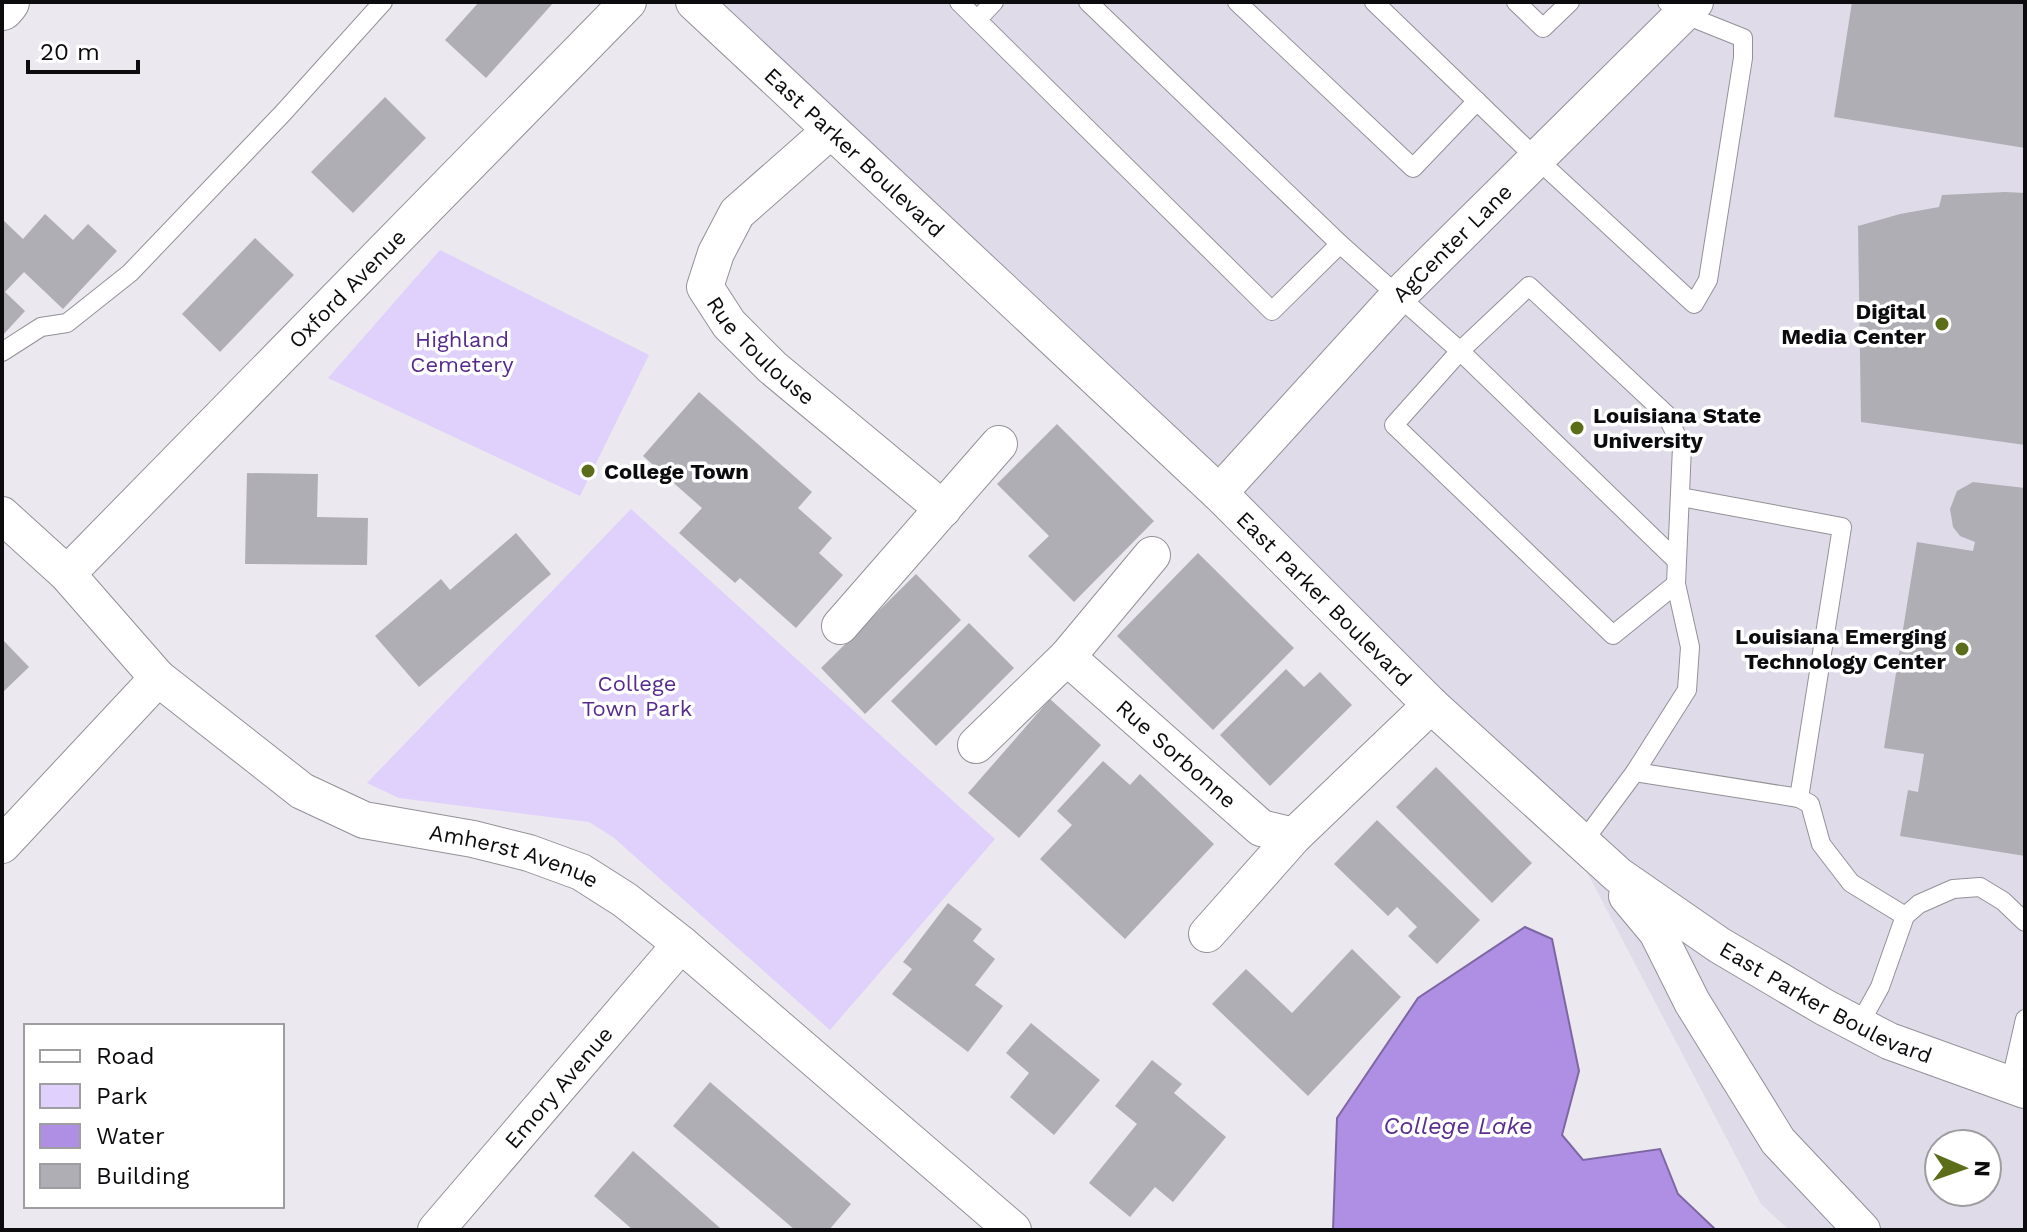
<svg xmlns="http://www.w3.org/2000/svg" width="2027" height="1232" font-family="'Work Sans',sans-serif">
  <rect width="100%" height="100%" fill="#ebe8f0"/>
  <!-- built -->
  <path fill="#dfdbe9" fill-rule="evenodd" d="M679,2H2025V1230H1789L1761,1204L1577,853ZM1939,1144H1987V1192H1939Z"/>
  <!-- green -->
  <g fill="#dfd0fc">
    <path d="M440,250L649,355L580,496L328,378Z"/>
    <path d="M631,509L995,839L830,1030L613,837L589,822L399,798L367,783Z"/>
  </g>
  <!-- water -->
  <path fill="#ae8fe3" stroke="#7d67a3" stroke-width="2" d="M1525,927L1552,939L1579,1071L1562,1135L1583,1160L1660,1149L1678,1194L1716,1230H1333L1337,1118L1418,998Z"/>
  <!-- building -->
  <g fill="#b0aeb5">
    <path d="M479,2H554L486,78L445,40Z"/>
    <path d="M1852,2H2025V148L1834,117Z"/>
    <path d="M385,97L426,138L353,213L311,172Z"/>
    <path d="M2005,192L2025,193V445L1861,422L1858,226L1900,214L1939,207L1942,195Z"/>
    <path d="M45,214L73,240L88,224L117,251L63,309L24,272L5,292L25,311L2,336V219L23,239Z"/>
    <path d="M255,238L294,275L220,352L182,314Z"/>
    <path d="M699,392L812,492L798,508L832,538L819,553L843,575L796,628L740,578L735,583L679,533L702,508L643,456Z"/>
    <path d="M1057,424L1154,521L1074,602L1028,556L1049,536L997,484Z"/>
    <path d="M247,473L318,474L317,517L368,518L367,565L245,564Z"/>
    <path d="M1973,482L2025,488V856L1900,836L1908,790L1918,792L1924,754L1884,748L1917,542L1973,551L1975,542L1960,536L1953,527L1950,509L1957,491Z"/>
    <path d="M516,533L551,574L419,687L375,636L441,579L450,590Z"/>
    <path d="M1198,553L1294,648L1213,730L1117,636Z"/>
    <path d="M916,574L961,620L865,714L821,668Z"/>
    <path d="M969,623L1014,668L936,746L891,701Z"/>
    <path d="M2,639L29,667L2,693Z"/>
    <path d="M1286,669L1304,687L1320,672L1352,705L1270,786L1220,735Z"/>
    <path d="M1050,699L1101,745L1019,838L968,793Z"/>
    <path d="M1103,761L1130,785L1140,774L1214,844L1125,939L1040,859L1072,825L1057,811Z"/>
    <path d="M1436,767L1532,863L1492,903L1396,807Z"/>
    <path d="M1377,820L1480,920L1437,964L1408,936L1417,927L1397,907L1388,916L1334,864Z"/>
    <path d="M948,903L982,929L973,941L995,959L975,985L1003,1006L968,1052L892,994L912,969L903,962Z"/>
    <path d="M1352,949L1401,997L1308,1096L1212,1004L1246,969L1292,1013Z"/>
    <path d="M1031,1023L1100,1080L1054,1135L1010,1097L1029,1073L1006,1053Z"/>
    <path d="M1152,1060L1182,1084L1174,1093L1226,1137L1173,1202L1155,1187L1130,1217L1089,1183L1137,1124L1115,1106Z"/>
    <path d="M710,1082L851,1204L829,1230H795L673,1126Z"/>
    <path d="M633,1151L720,1228L719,1230H633L594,1196Z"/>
  </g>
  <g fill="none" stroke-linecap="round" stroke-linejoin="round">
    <!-- service casing -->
    <g stroke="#939197" stroke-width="20">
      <g id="service">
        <path d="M959,2L1272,311L1340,244L1460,351L1529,286L1666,414L1682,447L1676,584L1690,647L1687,690L1635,772L1583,842"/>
        <path d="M1088,2L1340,244"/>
        <path d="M1237,2L1413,168L1477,101"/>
        <path d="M1374,2L1536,158L1694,304L1708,280L1743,58V38L1683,14L1667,2"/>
        <path d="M1516,2L1543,28L1570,2"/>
        <path d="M977,20L994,2"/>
        <path d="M2,352L41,327L67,323L130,273L283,113L383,2"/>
        <path d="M1681,497L1842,527L1799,798"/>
        <path d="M1676,584L1613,635L1394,425L1460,351L1677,561"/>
        <path d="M1635,772L1799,798L1810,804L1821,844L1851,883L1905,916"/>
        <path d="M1859,1025L1880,987L1905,916L1919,904L1953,889L1980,887L2003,901L2025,922"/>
        <path d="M2010,1085L2025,1019"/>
      </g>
    </g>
    <!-- minor casing -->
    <g stroke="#939197" stroke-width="38">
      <g id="minor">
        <path id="s1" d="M694,2L1219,493L1431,705L1618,875L1719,945L1824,1007L1889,1041L2025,1090"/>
        <path id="s2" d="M830,131L737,213L716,253L705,287L729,324L772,367L943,509"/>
        <path id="s3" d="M1219,493L1399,295L1695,2"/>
        <path id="s4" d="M2,515L67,574L158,678L302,791L364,820L473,839L529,853L581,872L625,900L681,944L1013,1230"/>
        <path id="s5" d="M67,574L628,2"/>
        <path d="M840,626L999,444"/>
        <path id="s6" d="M1067,657L1261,828L1294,836"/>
        <path d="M976,745L1067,657L1152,555"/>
        <path d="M2,845L158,678"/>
        <path d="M1627,896L1657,932L1692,1002L1778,1141L1862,1230"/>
        <path d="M1207,934L1294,836L1431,705"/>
        <path id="s7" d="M436,1230L681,944"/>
      </g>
    </g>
    <!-- tertiary casing -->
    <g stroke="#939197" stroke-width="46">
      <path id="tertiary" d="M2,8L7,2"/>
    </g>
    <!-- service -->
    <use href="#service" stroke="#fff" stroke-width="18"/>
    <!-- minor -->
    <use href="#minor" stroke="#fff" stroke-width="36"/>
    <!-- tertiary -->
    <use href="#tertiary" stroke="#fff" stroke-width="44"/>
  </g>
  <!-- markers -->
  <g fill="#5c6d19" stroke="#fff" stroke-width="3">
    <circle cx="1942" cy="324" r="8"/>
    <circle cx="1577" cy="428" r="8"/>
    <circle cx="588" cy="471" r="8"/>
    <circle cx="1962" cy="649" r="8"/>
  </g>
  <g text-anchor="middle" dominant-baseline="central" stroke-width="7" stroke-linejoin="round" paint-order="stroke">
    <!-- street labels -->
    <g font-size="22" fill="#0c0b0e" stroke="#fff">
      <text stroke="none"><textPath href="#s1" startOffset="220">East Parker Boulevard</textPath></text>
      <text stroke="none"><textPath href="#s3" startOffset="342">AgCenter Lane</textPath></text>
      <text stroke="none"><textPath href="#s5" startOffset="400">Oxford Avenue</textPath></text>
      <text stroke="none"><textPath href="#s2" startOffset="290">Rue Toulouse</textPath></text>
      <text stroke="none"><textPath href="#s1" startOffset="868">East Parker Boulevard</textPath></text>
      <text stroke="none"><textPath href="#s6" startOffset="146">Rue Sorbonne</textPath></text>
      <text stroke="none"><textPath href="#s4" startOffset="632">Amherst Avenue</textPath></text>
      <text stroke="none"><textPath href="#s1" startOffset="1516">East Parker Boulevard</textPath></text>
      <text stroke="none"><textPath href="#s7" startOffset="188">Emory Avenue</textPath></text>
    </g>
    <!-- poi labels -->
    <g font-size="22" font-weight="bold" fill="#0c0b0e" stroke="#fff" text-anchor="end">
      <text x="1926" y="311">Digital<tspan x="1926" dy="25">Media Center</tspan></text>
      <text x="1593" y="415" text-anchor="start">Louisiana State<tspan x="1593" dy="25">University</tspan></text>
      <text x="604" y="471" text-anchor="start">College Town</text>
      <text x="1946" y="636">Louisiana Emerging<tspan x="1946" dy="25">Technology Center</tspan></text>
    </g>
    <!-- park labels -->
    <g font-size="22" fill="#562a8b" stroke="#fff">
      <text x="462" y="339">Highland<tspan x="462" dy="25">Cemetery</tspan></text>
      <text x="637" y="683">College<tspan x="637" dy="25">Town Park</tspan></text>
    </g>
    <!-- water labels -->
    <g font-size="24" font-style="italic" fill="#5a2e90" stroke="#fff">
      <text x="1458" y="1126">College Lake</text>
    </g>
  </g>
  <!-- border -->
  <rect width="2027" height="1232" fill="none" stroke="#0c0b0e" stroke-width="8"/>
  <!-- legend -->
  <rect x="24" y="1024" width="260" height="184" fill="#ffffff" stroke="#9e9d9f" stroke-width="2"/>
  <rect x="40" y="1050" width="40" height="12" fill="#ffffff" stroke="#9e9d9f" stroke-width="2"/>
  <text x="96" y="1064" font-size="24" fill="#0c0b0e">Road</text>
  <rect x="40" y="1084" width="40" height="24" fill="#dfd0fc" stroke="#9e9d9f" stroke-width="2"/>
  <text x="96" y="1104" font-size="24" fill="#0c0b0e">Park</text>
  <rect x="40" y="1124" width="40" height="24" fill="#ae8fe3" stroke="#9e9d9f" stroke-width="2"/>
  <text x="96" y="1144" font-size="24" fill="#0c0b0e">Water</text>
  <rect x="40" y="1164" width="40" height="24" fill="#b0aeb5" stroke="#9e9d9f" stroke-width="2"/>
  <text x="96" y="1184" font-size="24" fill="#0c0b0e">Building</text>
  <!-- north arrow -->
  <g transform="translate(1963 1168) rotate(92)"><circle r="38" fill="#ffffff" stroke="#9e9d9f" stroke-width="2"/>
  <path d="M0-6L14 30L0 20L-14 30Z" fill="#5c6d19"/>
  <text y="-12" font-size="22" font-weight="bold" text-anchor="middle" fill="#0c0b0e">N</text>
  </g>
  <!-- scale -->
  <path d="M28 60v12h110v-12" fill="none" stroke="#0c0b0e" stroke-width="4"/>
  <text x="40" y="60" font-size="24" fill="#0c0b0e" stroke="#ffffff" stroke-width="6" paint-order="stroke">20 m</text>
</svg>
